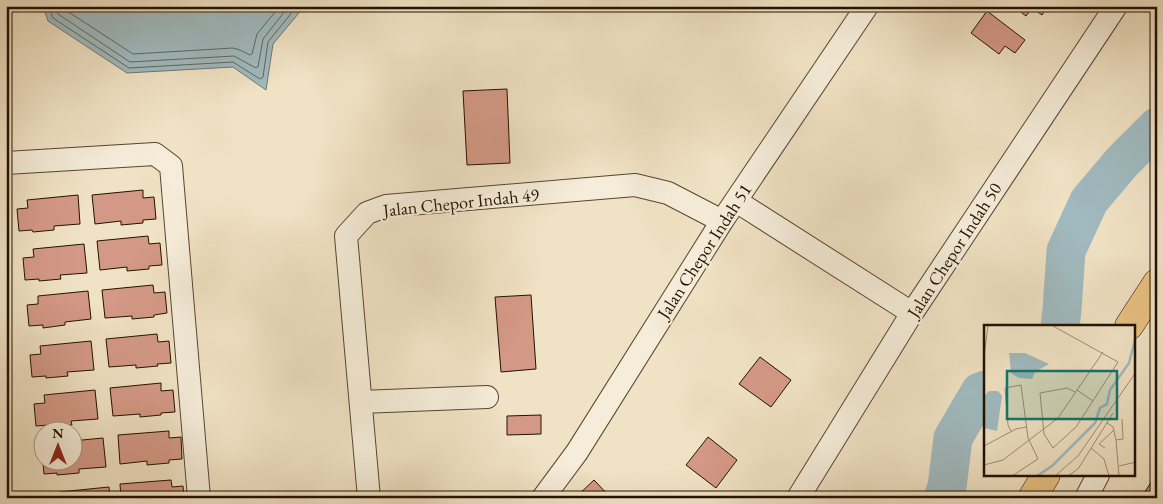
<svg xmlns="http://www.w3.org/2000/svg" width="1163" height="504" font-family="'EB Garamond',serif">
  <rect width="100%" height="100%" fill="#f0e2c4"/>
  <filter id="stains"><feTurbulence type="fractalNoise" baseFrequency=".004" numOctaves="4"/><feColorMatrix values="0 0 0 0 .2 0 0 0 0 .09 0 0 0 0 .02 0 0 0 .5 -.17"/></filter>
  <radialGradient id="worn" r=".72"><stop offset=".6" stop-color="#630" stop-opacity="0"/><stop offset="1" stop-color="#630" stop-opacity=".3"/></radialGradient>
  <!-- water -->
  <path fill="#a0babf" stroke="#6e7773" d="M43,6H327L303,8L273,44L266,90L233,67L127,73L48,21Z"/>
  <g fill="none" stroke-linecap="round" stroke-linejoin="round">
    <!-- shore -->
    <g stroke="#616660" stroke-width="1">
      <path d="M48,6L53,18L129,68L233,62L260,79L263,77L268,42L297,6"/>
      <path d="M55,6L58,14L130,62L234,56L256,68L258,67L263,39L289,6"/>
      <path d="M63,6L64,9L133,54L233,48L240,50L250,55L252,54L257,34L280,6"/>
    </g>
    <!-- river -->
    <g stroke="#a0babf" stroke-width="39">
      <path d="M1060,326L1062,310L1066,251L1089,201L1122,162L1157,127"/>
      <path d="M943,498L947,487L953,438L980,392L986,390"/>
    </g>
  </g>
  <!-- building -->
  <g fill="#d49986" stroke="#221200">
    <path d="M1013,6H1048L1042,15L1032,8L1026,16Z"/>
    <path d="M987,11L1025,40L1015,53L1005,46L999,54L971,33Z"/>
    <path d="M507,89L510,163L467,165L463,91Z"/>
    <path d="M143,190V198L154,197L156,219L143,220V223L121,225V221L95,224L92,195Z"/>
    <path d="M78,195L80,224L54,226V230L33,232L32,230L19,231L17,209L28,208L27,200Z"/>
    <path d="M148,236L149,244L160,243L162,265L149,266V269L127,271V267L100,270L97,241Z"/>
    <path d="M84,244L87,273L60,275L61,279L39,281V279L25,280L23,258L34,257L33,249Z"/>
    <path d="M153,285L154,293L165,292L167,313L154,315V317L132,319V316L105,318L102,290Z"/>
    <path d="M88,291L91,319L65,322V325L43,328V325L29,326L27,305L38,304V296Z"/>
    <path d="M531,295L536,369L501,372L495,297Z"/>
    <path d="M157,334L158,342L169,341L171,363L157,364L158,366L136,368V365L109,367L106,339Z"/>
    <path d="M91,341L94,370L67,372L68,376L46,378V376L32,377L30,355L41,354L40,346Z"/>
    <path d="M760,357L791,380L771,407L739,384Z"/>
    <path d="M161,383V391L173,390L175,412L161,413V415L140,417V414L113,416L110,388Z"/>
    <path d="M95,390L98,419L71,421L72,425L50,427V425L36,426L34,404L45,403L44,395Z"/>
    <path d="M541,415V434L507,435V416Z"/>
    <path d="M169,431V438L181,437L182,459L169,460V463L147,465V461L120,464L118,435Z"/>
    <path d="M708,437L737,460L716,488L686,465Z"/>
    <path d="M103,438L106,467L79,469V473L57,475V473L44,474L42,452V462H72V441Z"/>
    <path d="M1157,473V498H1141Z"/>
    <path d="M171,480L172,487L183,486L184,498H121L120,484Z"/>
    <path d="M594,480L611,498H575Z"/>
    <path d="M109,487L110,498H59V492Z"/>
  </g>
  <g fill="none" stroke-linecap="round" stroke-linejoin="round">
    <!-- minor casing -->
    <g stroke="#564631" stroke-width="24">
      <g id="minor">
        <path d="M6,163L155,154L171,166L199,498"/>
        <path d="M736,201L912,313"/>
        <path d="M361,402L487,397"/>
        <path d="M369,498L346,236L367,213L386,206L635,185L668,193L722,221"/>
        <path d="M543,498L577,452L722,221L867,6"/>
        <path d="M798,498L912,313L1116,6"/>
        <path d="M1086,498L1098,475"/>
      </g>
    </g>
    <!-- primary casing -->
    <g stroke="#221200" stroke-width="29">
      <g id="primary">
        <path d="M1129,326L1157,283"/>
        <path d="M1032,498L1046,475"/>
      </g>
    </g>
    <!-- minor -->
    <use href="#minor" stroke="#f5ecd9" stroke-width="22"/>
    <!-- primary -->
    <use href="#primary" stroke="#e8c182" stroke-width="28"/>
  </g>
  <g text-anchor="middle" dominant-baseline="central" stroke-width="4.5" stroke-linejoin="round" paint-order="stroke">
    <!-- street labels -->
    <g font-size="18" fill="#221200" stroke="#f5ecd9">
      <text transform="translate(461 202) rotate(-6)">Jalan Chepor Indah 49</text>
      <text transform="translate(954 250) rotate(-57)">Jalan Chepor Indah 50</text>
      <text transform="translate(704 251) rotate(-57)">Jalan Chepor Indah 51</text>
    </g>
  </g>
  <!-- overview -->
  <g transform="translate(984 325)">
    <rect width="151" height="151" fill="#f0e2c4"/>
    <path d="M25,28H41L65,39L51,47L48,54L35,53L27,48ZM5,66H14L18,71L13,106L0,103V71Z" fill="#a0babf"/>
    <path fill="none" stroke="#a0babf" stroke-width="2.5" d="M53,151L68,141L111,98L116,83L123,79L126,65L145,38L152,11"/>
    <path fill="none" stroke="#9e8f76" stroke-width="1" d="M69,1L134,37L92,102L69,123L60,109L56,68L83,63L91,67M0,31L4,1M93,65L109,76M123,98L129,102L132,115L139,114L138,94M27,106L24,100L21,63L37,60L44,113L54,134L28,151M132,115L135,151M0,121L32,104L42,102M107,123L120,134L125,151M121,123L115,119L130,105M0,140L19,135L74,93L119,27M135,141L152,137M71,151L94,131L152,47M84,151L94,144L129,88"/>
    <path fill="#0f766e" fill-opacity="0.15" stroke="#0f766e" stroke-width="2.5" d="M23,46H133V94H23Z"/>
    <rect width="151" height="151" fill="none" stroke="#221200" stroke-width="2.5"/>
  </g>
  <!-- margin -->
  <rect width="1163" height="504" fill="none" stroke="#f0e2c4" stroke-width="25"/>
  <rect x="8" y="8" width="1148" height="489" fill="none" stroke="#221200" stroke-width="2.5"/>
  <rect x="12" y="12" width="1138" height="479" fill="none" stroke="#221200"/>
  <!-- north arrow -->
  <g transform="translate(58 446)"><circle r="24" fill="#f5ecd9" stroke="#a19582"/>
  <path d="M0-4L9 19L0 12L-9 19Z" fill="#8f2418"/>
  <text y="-8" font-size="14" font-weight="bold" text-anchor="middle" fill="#221200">N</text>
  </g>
  <rect width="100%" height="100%" filter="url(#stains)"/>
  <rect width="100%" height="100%" fill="url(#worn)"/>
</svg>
